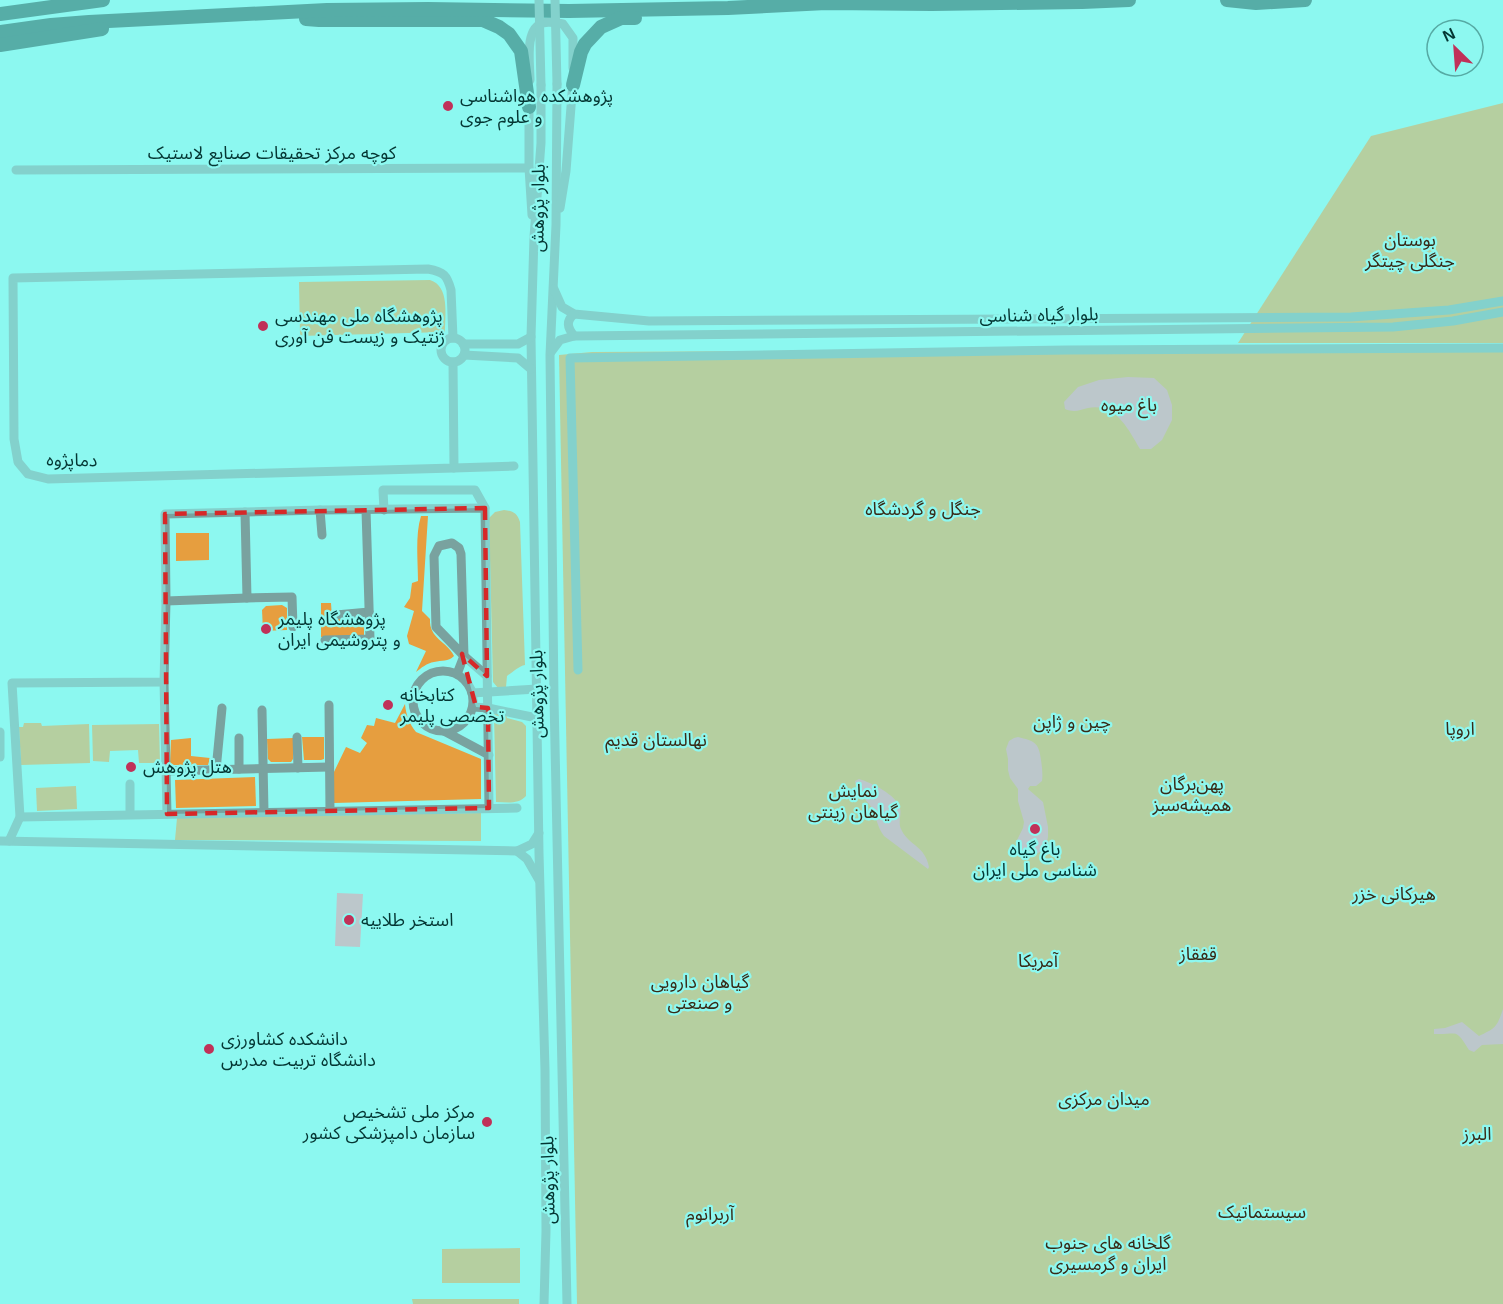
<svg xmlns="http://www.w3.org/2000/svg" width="1503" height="1304" font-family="Arial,'Noto Sans Arabic',sans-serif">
  <rect width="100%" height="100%" fill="#8df8f0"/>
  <!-- green -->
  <g fill="#e69e3f">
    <path d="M1503,103V343H1238L1371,136Z"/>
    <path d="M430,280C450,286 445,316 445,332L300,336L299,282Z"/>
    <path d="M1503,347V1304H577L559,355L592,352Z"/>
    <path d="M504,510C513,511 517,513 520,522L525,665C519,666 513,672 507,676L506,687L498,688L493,682L489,518L495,512Z"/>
    <path d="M421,516H428L422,611L430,619C429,639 447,641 454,656C448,662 442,660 434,662C427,663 421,668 416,672L426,651L409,644L407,636L414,611L404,607L410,598L412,583L418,581C418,561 415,535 421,516Z"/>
    <path d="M176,533H209V560L176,561Z"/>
    <path d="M321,603H331L332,618H364V635L321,637Z"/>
    <path d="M282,605L287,608V630L263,631L262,610L266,606Z"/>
    <path d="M405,704C406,715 409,723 416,732L481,759V799L334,803L333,774L346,747L360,753L367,743L361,738L367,725L374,726L376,718L395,723Z"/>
    <path d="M496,712L506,714L507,718L522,722L526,726V796C518,805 506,802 496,802L494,715Z"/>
    <path d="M24,723H41L42,726L89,724L90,763L21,765L19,727H23Z"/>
    <path d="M159,724L160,763H139L138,750L110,751L109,762L93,761L92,725Z"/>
    <path d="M302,737H324V759L321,760H304Z"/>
    <path d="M191,738V756L210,758L208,765H170L171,740Z"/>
    <path d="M293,738V759L291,762H271L268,759L267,739Z"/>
    <path d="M255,777L256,806L176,808L175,780Z"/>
    <path d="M76,786L77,809L37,811L36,788Z"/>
    <path d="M481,813V841L175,840L177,818Z"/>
    <path d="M520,1248V1283H442V1249Z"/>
    <path d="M412,1299H519V1304H413Z"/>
  </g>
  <!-- water -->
  <g fill="#f68c9e">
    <path d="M1128,377L1154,378L1167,390L1172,405V420L1162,440L1151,449H1140C1128,429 1116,403 1088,408C1079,410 1075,413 1065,409L1064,402L1078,387L1099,380Z"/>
    <path d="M1018,737C1034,741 1039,742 1041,760C1042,767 1043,774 1042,781L1036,786H1030L1028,789L1043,802L1048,827V837L1046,846L1043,851L1027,857L1022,855L1017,847L1016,842L1023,828L1024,822L1018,801V789L1010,778L1008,770V759L1006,749L1009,741L1014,738Z"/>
    <path d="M859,779C870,782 897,795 900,808C902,815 897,823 902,831C910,846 925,846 929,867L928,869L884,836C877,827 877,818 872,808C868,802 863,798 860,792L861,788L860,787L856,786L855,781Z"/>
    <path d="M337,893L363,894L360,947L335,946Z"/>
    <path d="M1503,1009V1044L1482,1045L1474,1052L1469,1050C1455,1027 1458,1035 1434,1034V1029L1445,1028L1462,1022L1479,1036C1496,1028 1497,1027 1503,1009Z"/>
  </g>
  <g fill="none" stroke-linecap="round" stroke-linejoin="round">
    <!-- minor -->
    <g stroke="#79a29f" stroke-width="9">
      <path d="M530,80C530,64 524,28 543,23C549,21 557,23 563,24L573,38V68"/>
      <path d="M557,84L556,225L550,355L554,698L567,1304"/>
      <path d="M541,85V143L534,237L531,337L539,853L545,1070L546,1231L544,1304"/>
      <path d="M529,103V168L532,215"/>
      <path d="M16,170L529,168"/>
      <path d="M560,208L566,171L573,81"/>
      <path d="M554,289L562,307L574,314L649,321L1351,317L1449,310L1503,301"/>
      <path d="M574,336C567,327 566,321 574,314"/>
      <path d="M453,338L451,290C447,275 444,272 428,269L13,278L14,439L18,462L28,474L48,479L454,468L453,362"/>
      <circle cx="453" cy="350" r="12"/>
      <path d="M463,344H518L531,337"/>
      <path d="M551,352L560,340L574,336L1393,327L1453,321L1503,312"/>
      <path d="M464,355L518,358L531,369"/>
      <path d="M454,468L514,466"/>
      <path d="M320,510L322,535"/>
      <path d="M384,510L383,490H475L485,508"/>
      <path d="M245,512L247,598L292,597L293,627"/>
      <path d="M452,543L459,548L461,554L464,656L436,627L434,556L439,546Z"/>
      <path d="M166,601L247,598"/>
      <path d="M336,615L369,612"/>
      <path d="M325,640L370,639L366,510"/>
      <path d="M578,670L570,358L1067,350L1503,348"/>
      <circle cx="443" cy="701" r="30"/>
      <path d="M457,674L464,656L487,676"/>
      <path d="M164,682L167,814"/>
      <path d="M472,693L537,689"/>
      <path d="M329,705L330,811"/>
      <path d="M473,707L488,708L537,718"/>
      <path d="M262,710L264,812"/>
      <path d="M444,731L489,755"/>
      <path d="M0,732V757"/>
      <path d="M297,737L298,768"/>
      <path d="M239,738V769"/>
      <path d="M216,770L222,708"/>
      <path d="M166,771L329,767"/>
      <path d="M130,784V814"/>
      <path d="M20,817L517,808"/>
      <path d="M0,841L517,851L532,844L539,833"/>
      <path d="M9,841L20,817L12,683L164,682L166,601L165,514L320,510L485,508L489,808"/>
      <path d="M517,851L527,859L539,880"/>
    </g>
    <!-- highway -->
    <g stroke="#16524f" stroke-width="14">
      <path d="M1227,0L1256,3L1305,0"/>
      <path d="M0,14L103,0"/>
      <path d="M306,19L319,20H483L499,27L509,34L521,51L529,107"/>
      <path d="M0,32L51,25L89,22L327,10L428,9L569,11L728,8L826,3L932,4L1082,2L1129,0"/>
      <path d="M0,45L102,29"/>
      <path d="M573,85L581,52L585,44L601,27L621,18H635"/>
    </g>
    <!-- minor-bridge -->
    <g stroke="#79a29f" stroke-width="9">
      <path d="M539,0L541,85"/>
      <path d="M555,0L557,84"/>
    </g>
  </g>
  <!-- marked area -->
  <path d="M0 0H1503V1304H0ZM485,508L487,676L462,654L476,707L488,708L489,808L167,814L165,514Z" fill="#8df8f0" fill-opacity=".55" fill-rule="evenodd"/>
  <path fill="none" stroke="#d62828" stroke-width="4.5" stroke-dasharray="12 8" stroke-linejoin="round" d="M485,508L487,676L462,654L476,707L488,708L489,808L167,814L165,514Z"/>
  <!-- markers -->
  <g fill="#c03158" stroke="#8df8f0" stroke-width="2">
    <circle cx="448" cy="106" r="6"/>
    <circle cx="263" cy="326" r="6"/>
    <circle cx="266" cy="629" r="6"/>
    <circle cx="388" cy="705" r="6"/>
    <circle cx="131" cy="767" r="6"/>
    <circle cx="1035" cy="829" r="6"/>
    <circle cx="349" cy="920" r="6"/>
    <circle cx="209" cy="1049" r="6"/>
    <circle cx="487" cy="1122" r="6"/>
  </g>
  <g text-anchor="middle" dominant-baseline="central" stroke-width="4.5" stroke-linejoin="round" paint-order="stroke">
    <!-- poi labels -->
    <g font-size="18" fill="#043633" stroke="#8df8f0" text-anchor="start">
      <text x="460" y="96">پژوهشکده هواشناسی<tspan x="460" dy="21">و علوم جوی</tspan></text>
      <text x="275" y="316">پژوهشگاه ملی مهندسی<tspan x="275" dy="21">ژنتیک و زیست فن آوری</tspan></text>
      <text x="278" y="619">پژوهشگاه پلیمر<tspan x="278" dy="21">و پتروشیمی ایران</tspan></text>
      <text x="400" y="695">کتابخانه<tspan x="400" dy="21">تخصصی پلیمر</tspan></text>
      <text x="143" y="767">هتل پژوهش</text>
      <text x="1035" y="849" text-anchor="middle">باغ گیاه‌<tspan x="1035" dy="21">شناسی ملی ایران</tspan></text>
      <text x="361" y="920">استخر طلاییه</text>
      <text x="221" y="1039">دانشکده کشاورزی<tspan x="221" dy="21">دانشگاه تربیت مدرس</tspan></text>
      <text x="475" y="1112" text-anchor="end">مرکز ملی تشخیص<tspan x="475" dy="21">سازمان دامپزشکی کشور</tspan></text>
    </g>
    <!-- street labels -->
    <g font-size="18" fill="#043633" stroke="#8df8f0">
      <text x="272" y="153">کوچه مرکز تحقیقات صنایع لاستیک</text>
      <text transform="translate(538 208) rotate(-89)">بلوار پژوهش</text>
      <text transform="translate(1039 315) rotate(-1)">بلوار گیاه شناسی</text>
      <text transform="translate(72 460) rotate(1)">دماپژوه</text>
      <text transform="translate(537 694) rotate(-91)">بلوار پژوهش</text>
      <text transform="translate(548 1180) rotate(-91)">بلوار پژوهش</text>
    </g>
    <!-- park labels -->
    <g font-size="18" fill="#392a17" stroke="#8df8f0">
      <text x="1410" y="240">بوستان<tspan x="1410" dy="21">جنگلی چیتگر</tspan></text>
      <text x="1129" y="405">باغ میوه</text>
      <text x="923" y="509">جنگل و گردشگاه</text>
      <text x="1072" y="722">چین و ژاپن</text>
      <text x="1460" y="729">اروپا</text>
      <text x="656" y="740">نهالستان قدیم</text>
      <text x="1192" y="784">پهن‌برگان<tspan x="1192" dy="21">همیشه‌سبز</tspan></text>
      <text x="853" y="791">نمایش<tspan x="853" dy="21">گیاهان زینتی</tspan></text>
      <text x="1394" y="894">هیرکانی خزر</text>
      <text x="1198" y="954">قفقاز</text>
      <text x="1038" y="961">آمریکا</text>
      <text x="700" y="982">گیاهان دارویی<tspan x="700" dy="21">و صنعتی</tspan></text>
      <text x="1104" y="1099">میدان مرکزی</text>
      <text x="1477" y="1134">البرز</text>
      <text x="1262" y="1212">سیستماتیک</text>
      <text x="710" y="1214">آربرانوم</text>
      <text x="1108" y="1243">گلخانه های جنوب<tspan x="1108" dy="21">ایران و گرمسیری</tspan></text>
    </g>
  </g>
  <!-- north arrow -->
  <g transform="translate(1455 48) rotate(335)"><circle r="28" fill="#8df8f0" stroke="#56aaa4" stroke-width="1.5"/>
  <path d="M0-4.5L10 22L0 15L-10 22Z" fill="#c03158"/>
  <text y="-9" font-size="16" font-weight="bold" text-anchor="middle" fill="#043633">N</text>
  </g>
</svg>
